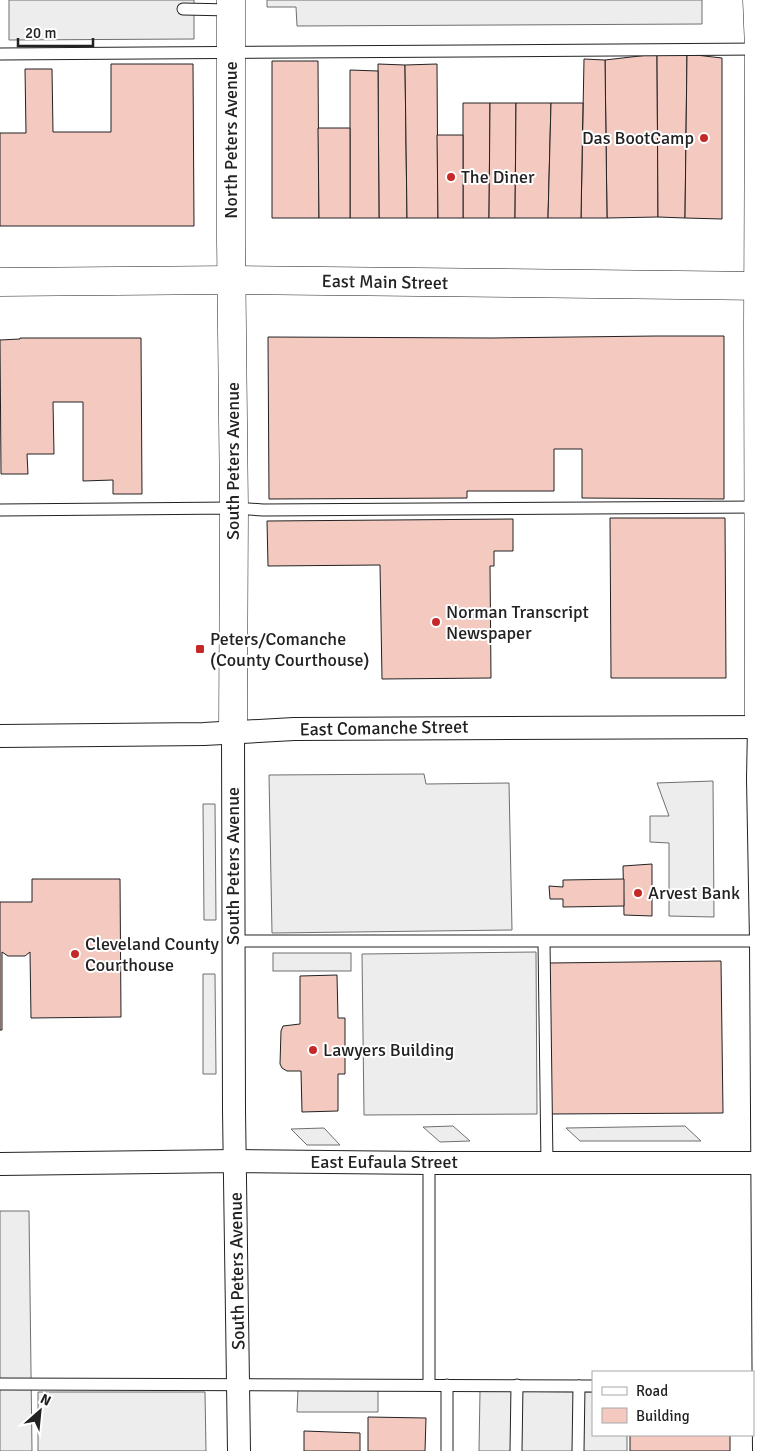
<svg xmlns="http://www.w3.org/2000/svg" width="769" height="1451" font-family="Signika,sans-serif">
  <rect width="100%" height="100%" fill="#fff"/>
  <!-- parking -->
  <g fill="#ededed" stroke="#6f6f6f">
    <path d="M9,0H194V39L9,40Z"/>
    <path d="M267,0H702V24L297,26L296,7H267Z"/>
    <path d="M424,774L426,784L509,783L512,930L272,933L269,775Z"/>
    <path d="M713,781L714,917L669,916V843L650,842V816H669L657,783Z"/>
    <path d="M203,804H215L216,920H204Z"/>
    <path d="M536,952L537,1114L364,1115L362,954Z"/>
    <rect x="273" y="953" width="78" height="18"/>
    <path d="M203,974H215L216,1074H203Z"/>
    <path d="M453,1126L470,1141L440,1142L423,1127Z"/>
    <path d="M685,1126L701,1141H580L566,1128Z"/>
    <path d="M324,1128L340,1145H307L291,1129Z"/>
    <path d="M0,1211H29L32,1451H0Z"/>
    <path d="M298,1389H378V1412H297Z"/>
    <path d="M480,1391L593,1392V1435H627V1451H479Z"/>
    <path d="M38,1392H205L206,1451H38Z"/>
  </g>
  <!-- building -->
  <g fill="#f3c9c0" stroke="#222">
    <path d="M657,54L658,217L607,218L605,60Z"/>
    <path d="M657,54H687L685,218L658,217Z"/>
    <path d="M687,54L722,58V219L685,218Z"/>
    <path d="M584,59L605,60L607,218H581Z"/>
    <path d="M272,61H318L319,218H272Z"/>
    <path d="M111,64H193L194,226H0V133H26L25,69H52L53,132H111Z"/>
    <path d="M378,64L405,65L407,218H379Z"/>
    <path d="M437,64L438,218H407L405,65Z"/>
    <path d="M350,70L378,71L379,218H350Z"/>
    <path d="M463,103H490L489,218H463Z"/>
    <path d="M490,103H516L515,218H489Z"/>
    <path d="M516,103H551L548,218H515Z"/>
    <path d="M551,103H583L581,218H548Z"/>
    <path d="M318,128H350V218H319Z"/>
    <path d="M437,135H463V218H438Z"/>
    <path d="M656,336H724V499L582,498V449H554V491H467V498L269,499L268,337L491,338Z"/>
    <path d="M20,338H141L142,494H113V480L83,481V402H53L54,454H27L28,474H1L0,340L20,339Z"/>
    <path d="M610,518H725L726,678H611Z"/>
    <path d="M513,519V551H494V566H490L491,678L382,679L380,565L268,566L267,521Z"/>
    <path d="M652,864V916L624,915L623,866Z"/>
    <path d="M32,879H120L121,1017L31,1018L30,952L25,956H8L2,952V1030H0V902H32Z"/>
    <path d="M624,879V906L563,907V899H550L549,886L563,887V880Z"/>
    <path d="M721,961L723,1113L550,1114L549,963Z"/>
    <path d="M337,975L338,1018H345V1074H338V1111L302,1112L301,1071H287L282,1068L280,1064L281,1031L283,1026L300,1024V976Z"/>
    <path d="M368,1417L426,1418L425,1451H368Z"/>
    <path d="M304,1431L360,1433V1451H304Z"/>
    <rect x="630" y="1435" width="100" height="16"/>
  </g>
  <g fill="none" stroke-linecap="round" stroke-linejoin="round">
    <!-- service casing -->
    <g stroke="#222" stroke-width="13">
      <g id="service">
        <path d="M183,9L231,10"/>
        <path d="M0,54L760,49"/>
        <path d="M0,510L234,508L263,510L758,507"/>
        <path d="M233,941H765"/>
        <path d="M544,942L547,1163"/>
        <path d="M429,1163V1385"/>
        <path d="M0,1384L593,1386"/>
        <path d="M447,1451V1385"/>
        <path d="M516,1451L517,1385"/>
        <path d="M578,1451L579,1386"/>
      </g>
    </g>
    <!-- minor casing -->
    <g stroke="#222" stroke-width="24">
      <g id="minor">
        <path d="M759,726L758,779L761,941L764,1451"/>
        <path d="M233,732L234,1111L239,1451"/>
        <path d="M0,736L204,734L294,729L769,727"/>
        <path d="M0,1164L235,1161L429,1163H762"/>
      </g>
    </g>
    <!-- tertiary casing -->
    <g stroke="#222" stroke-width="29">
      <g id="tertiary">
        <path d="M231,0V240L234,508L233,732"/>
        <path d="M757,0L759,49L758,328L759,726"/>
        <path d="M762,1163L769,1162"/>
      </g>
    </g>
    <!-- secondary casing -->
    <g stroke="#222" stroke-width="29">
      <path id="secondary" d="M0,282L231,280L769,286"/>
    </g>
    <!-- service -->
    <use href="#service" stroke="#fff" stroke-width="11"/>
    <!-- minor -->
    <use href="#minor" stroke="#fff" stroke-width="22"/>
    <!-- tertiary -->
    <use href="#tertiary" stroke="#fff" stroke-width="28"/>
    <!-- secondary -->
    <use href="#secondary" stroke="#fff" stroke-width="28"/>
  </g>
  <!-- markers -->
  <g fill="#c62828" stroke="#fff" stroke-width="2">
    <circle cx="704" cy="138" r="5"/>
    <circle cx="451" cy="177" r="5"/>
    <circle cx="436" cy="622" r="5"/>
    <rect x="195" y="644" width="10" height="10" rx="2.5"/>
    <circle cx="638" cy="893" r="5"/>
    <circle cx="75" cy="954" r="5"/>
    <circle cx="313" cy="1050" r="5"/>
  </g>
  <g text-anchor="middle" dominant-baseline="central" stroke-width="4" stroke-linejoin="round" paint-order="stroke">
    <!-- poi labels -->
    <g font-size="18" fill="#222" stroke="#fff" text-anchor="start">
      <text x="694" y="138" text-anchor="end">Das BootCamp</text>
      <text x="461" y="177">The Diner</text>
      <text x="446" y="612">Norman Transcript<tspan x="446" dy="21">Newspaper</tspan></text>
      <text x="210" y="639">Peters/Comanche<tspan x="210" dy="21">(County Courthouse)</tspan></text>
      <text x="648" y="893">Arvest Bank</text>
      <text x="85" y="944">Cleveland County<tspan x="85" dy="21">Courthouse</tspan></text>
      <text x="323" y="1050">Lawyers Building</text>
    </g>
    <!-- street labels -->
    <g font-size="18" fill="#222" stroke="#fff">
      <text transform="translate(231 140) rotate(-90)">North Peters Avenue</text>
      <text transform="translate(385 282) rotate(1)">East Main Street</text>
      <text transform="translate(233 461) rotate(-90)">South Peters Avenue</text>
      <text transform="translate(384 728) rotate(-1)">East Comanche Street</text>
      <text transform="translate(233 866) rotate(-90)">South Peters Avenue</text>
      <text x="384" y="1162">East Eufaula Street</text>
      <text transform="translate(237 1271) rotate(-91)">South Peters Avenue</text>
    </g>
  </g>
  <!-- legend -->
  <rect x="592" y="1371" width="162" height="65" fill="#ffffff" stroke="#a7a7a7"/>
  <rect x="602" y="1387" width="25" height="8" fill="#ffffff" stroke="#a7a7a7"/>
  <text x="636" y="1396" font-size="15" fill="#222222">Road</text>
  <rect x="602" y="1408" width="25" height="15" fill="#f3c9c0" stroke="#a7a7a7"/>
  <text x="636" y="1421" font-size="15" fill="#222222">Building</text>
  <!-- north arrow -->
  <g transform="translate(40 1411) rotate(27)" stroke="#ffffff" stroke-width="4" paint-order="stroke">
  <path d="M0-4L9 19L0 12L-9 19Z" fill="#222222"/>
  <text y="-8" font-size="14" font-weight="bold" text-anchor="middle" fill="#222222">N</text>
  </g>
  <!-- scale -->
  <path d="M18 38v8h75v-8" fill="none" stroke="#222222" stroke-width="2.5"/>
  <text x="25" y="38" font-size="15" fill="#222222" stroke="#ffffff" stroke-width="4" paint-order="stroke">20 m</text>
</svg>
